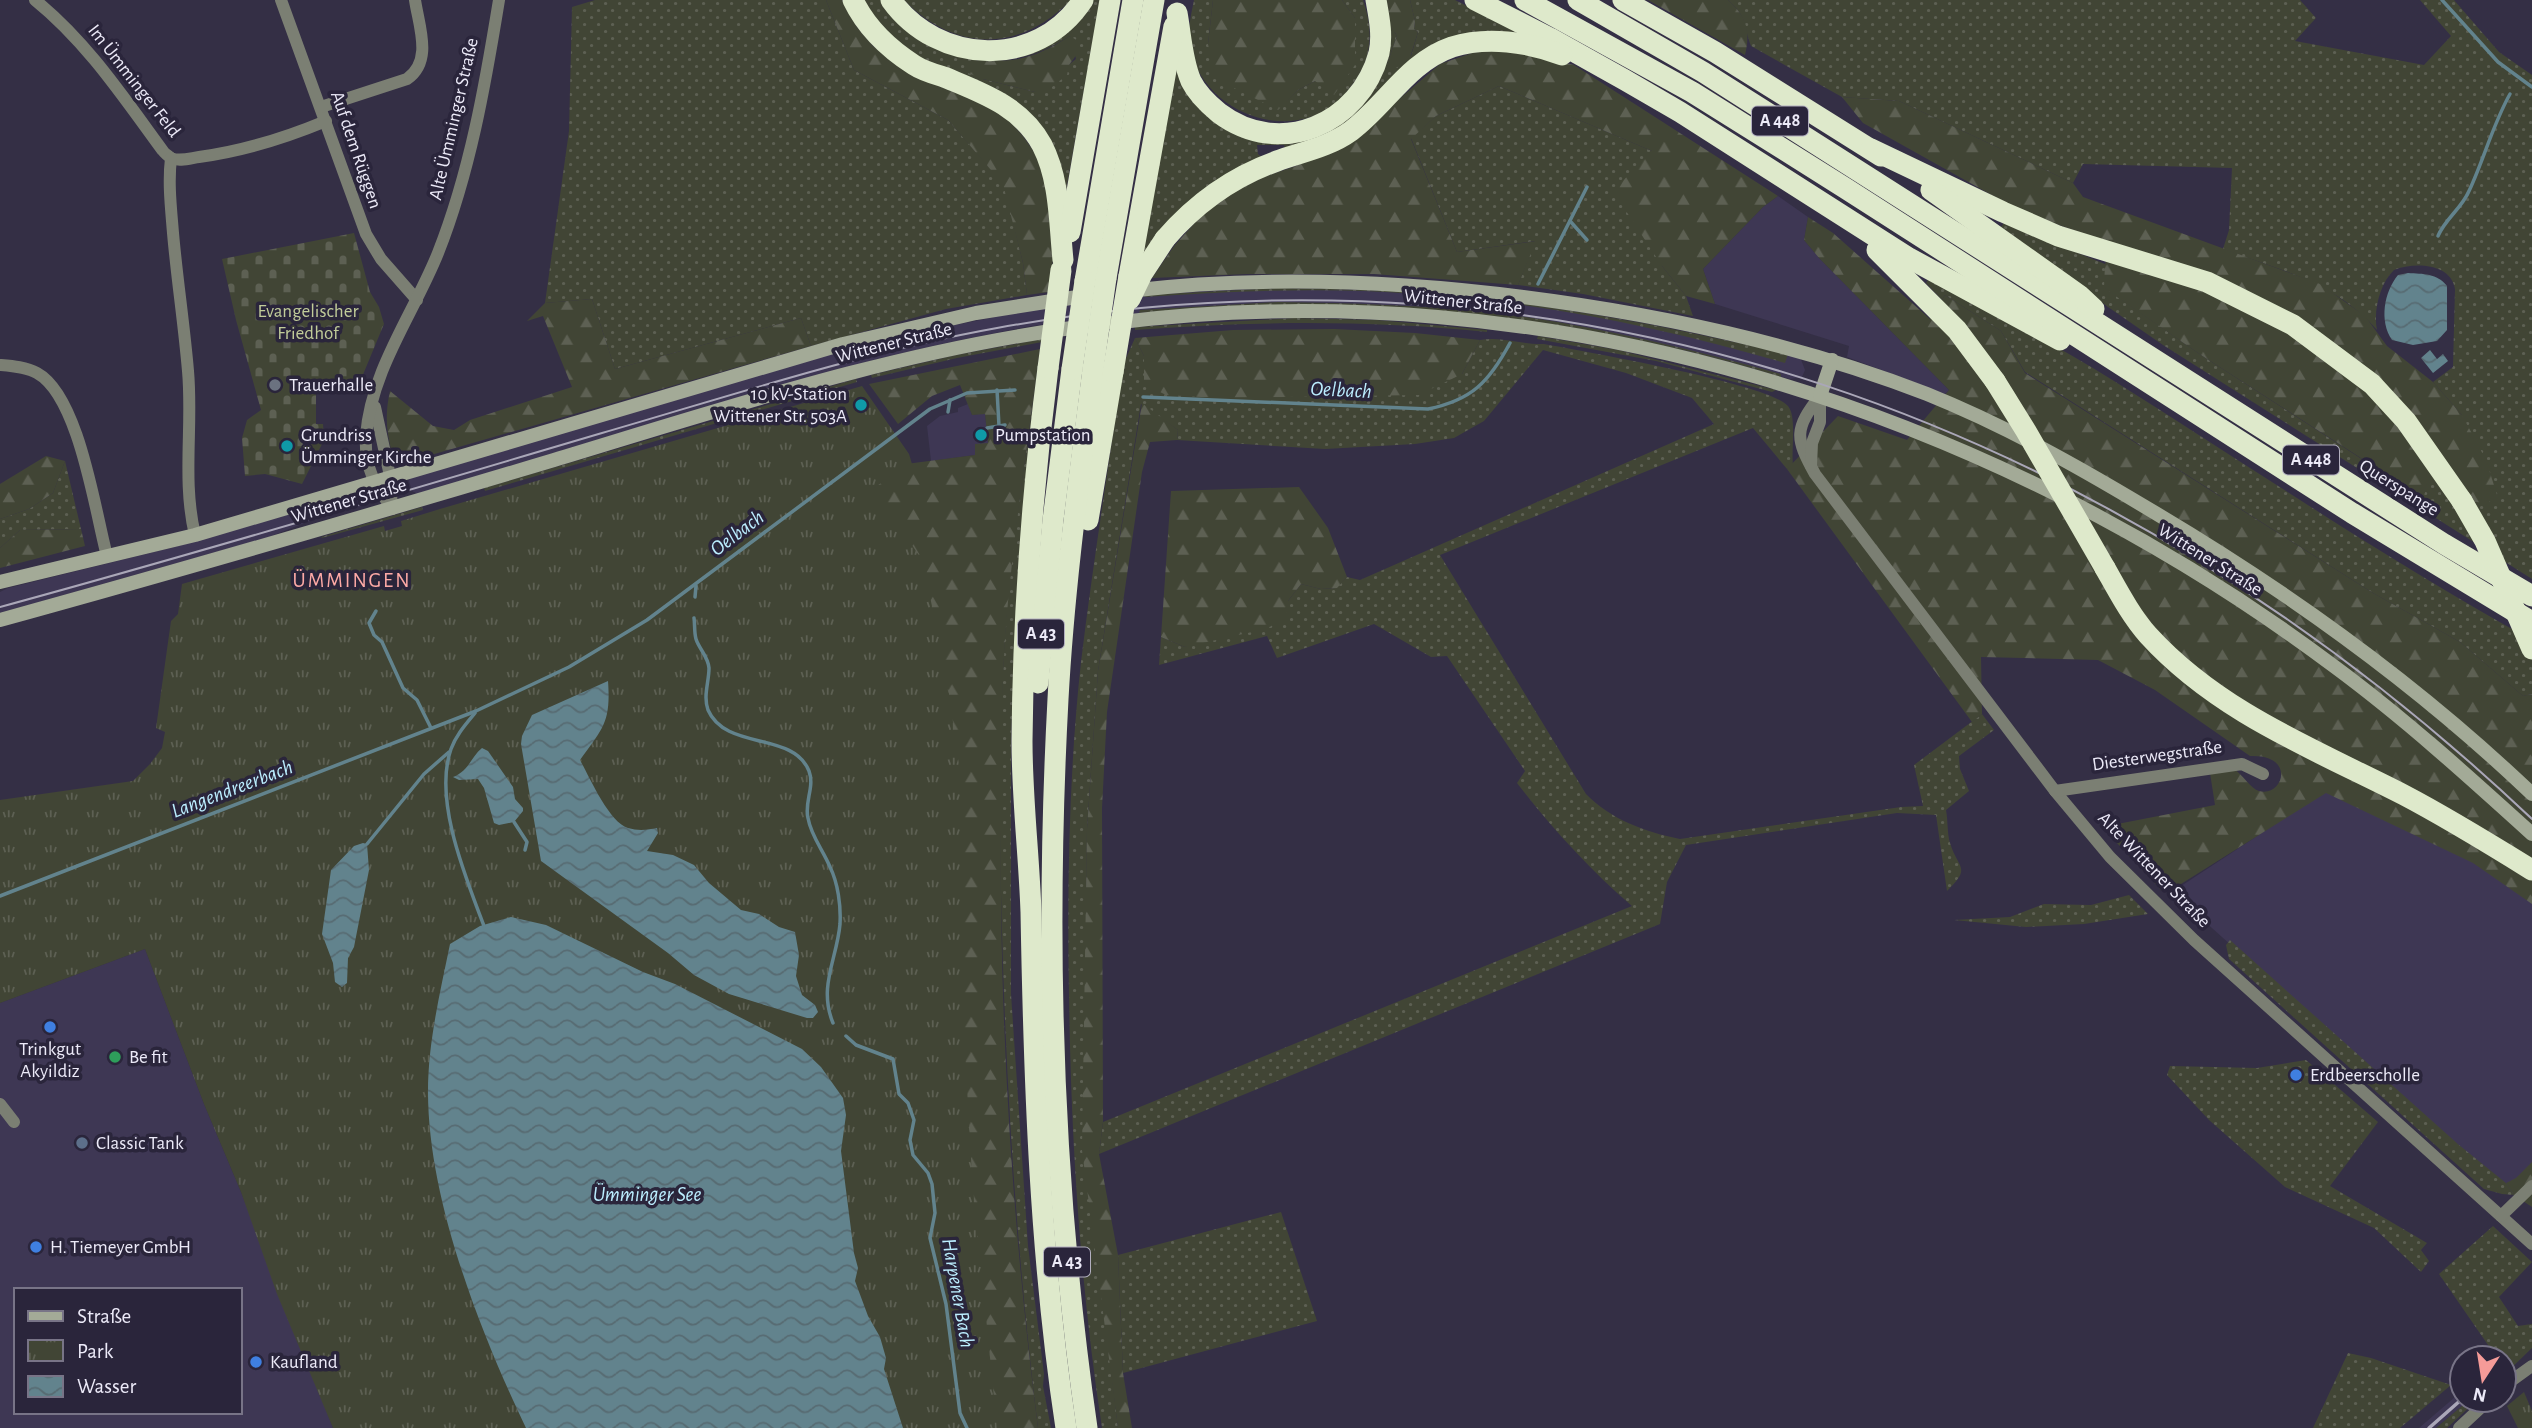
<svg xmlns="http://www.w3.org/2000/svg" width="2532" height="1428" font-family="'Alegreya Sans',sans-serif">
  <defs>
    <pattern id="grass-dots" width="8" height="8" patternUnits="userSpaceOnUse" patternTransform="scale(1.75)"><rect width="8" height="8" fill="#414535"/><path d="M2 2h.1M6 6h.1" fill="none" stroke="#5d6053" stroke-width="1.8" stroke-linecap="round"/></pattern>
    <pattern id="forest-firs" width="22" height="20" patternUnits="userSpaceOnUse" patternTransform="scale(1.75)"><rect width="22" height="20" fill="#414535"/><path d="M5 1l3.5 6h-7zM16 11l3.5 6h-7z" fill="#5d6053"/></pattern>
    <pattern id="cemetery-stones" width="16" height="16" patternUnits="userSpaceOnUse" patternTransform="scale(1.75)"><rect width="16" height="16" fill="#414535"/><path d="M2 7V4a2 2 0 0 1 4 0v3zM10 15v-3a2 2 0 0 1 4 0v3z" fill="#5d6053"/></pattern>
    <pattern id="park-tufts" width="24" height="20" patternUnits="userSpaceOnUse" patternTransform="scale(1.75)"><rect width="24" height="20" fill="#414535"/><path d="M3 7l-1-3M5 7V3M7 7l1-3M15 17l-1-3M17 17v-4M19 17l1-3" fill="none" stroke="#5d6053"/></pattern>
    <pattern id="water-waves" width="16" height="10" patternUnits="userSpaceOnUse" patternTransform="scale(1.75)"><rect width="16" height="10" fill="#62838d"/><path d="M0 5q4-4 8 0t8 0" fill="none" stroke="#576b72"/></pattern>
  </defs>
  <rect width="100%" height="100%" fill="#342f45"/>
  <!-- built -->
  <g fill="#3e3754" fill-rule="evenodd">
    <path d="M1778,196L1808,217L1804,240L1819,258L1949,390L1945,394L1847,357L1849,346L1715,304L1703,269L1763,207Z"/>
    <path d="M1353,289L1461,296L1582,312L1800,357L1805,370L1802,377L1790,379L1659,344L1580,328L1496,316L1353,305L1278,304L1177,309L1031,326L946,343L877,359L640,427L418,494L412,491L409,481L411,477L832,354L945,327L1046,307L1145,295L1223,290Z"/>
    <path d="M968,404L972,415L985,413L988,443L975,455L931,461L927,426L940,416L958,412V408Z"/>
    <path d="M363,493L365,505L307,522L269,537L0,613V592L8,588L174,547Z"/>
    <path d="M2330,788L2466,855L2532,901V1176L2511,1195H2508L2172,892Z"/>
    <path d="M145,949L204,1104L241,1192L333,1428H0V1003ZM16,1290H240V1412H16Z"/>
    <path d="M2462,1391V1400H2469L2436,1428H2419Z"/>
  </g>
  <!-- grass -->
  <g fill="url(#grass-dots)" fill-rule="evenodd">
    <path d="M595,0H826L854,70L948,120L1004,184L1023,263L1027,295L946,309L811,346L801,318L615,369L592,299L545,303L569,131L572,7Z"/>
    <path d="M858,0H886L987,56L1092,0H1100L1066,191L1043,134L912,59ZM1070,36L1076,59L1035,92L983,79L976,59C1017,61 1035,57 1070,36Z"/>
    <path d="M904,0H1071C1019,53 955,52 904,0Z"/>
    <path d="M1194,0H1213L1208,44L1278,109L1298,90L1315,81L1355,18L1342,0H1363C1374,31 1372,60 1352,85C1347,91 1343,98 1338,102C1286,145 1203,111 1190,48C1187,32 1191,15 1194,0Z"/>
    <path d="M1410,0H1455L1527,36L1474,37L1359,118L1287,152L1284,145H1257L1258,154L1264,159L1138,269L1176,58L1189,88L1266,138L1365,98L1385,1L1389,10C1386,21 1392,27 1397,36L1387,64L1411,56L1418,32L1414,29L1415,21Z"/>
    <path d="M1728,0H2300L2316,18L2295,41L2424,65L2451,36L2420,0H2454L2499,52L2532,75V579L2163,345L2108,307L2001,227L2004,223L2105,264V288L2201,355L2422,498L2430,476L2462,415L2433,382L2453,367L2455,289C2451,263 2414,262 2394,270C2380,283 2373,311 2377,330C2335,282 2280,270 2223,249L2229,230L2232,168L2083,164L2073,183L1899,101L1842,97L1751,46C1743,24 1748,18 1728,0Z"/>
    <path d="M1499,86L1652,151L1662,266L1686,296L1693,316L1583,294L1518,285L1535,241L1457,252L1411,138L1436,116Z"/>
    <path d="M1929,278C1991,311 2054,344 2114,381C2253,468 2388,561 2532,640V694L2523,696L2460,642L2373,593L2025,372L2001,331L1945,295L1942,300L1926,283Z"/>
    <path d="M1278,288C1339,289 1399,290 1459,296C1570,307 1679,329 1788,354L1785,363C1664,328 1541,302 1415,294C1325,287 1234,291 1145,297V295Z"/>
    <path d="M1278,302C1351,303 1423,305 1496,313C1593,325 1687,348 1781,374V377C1573,313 1355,292 1139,313L1140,310Z"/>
    <path d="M1295,318L1377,320L1487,330V332C1369,320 1253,321 1135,330V327Z"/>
    <path d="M1538,336L1618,350L1776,390L1772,392L1656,361L1537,339Z"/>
    <path d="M1135,338L1144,356V384L1462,374L1480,340C1502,336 1522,345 1544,344C1582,351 1770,384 1788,406C1797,417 1791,450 1793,465L1787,469L1753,428L1440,555L1586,794C1610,819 1645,832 1680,839L1901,807L1923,806L1914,765L1982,714L1994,730L1959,756L1960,769L1969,791L1946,810C1948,820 1947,833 1950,843C1958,869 1972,867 1947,891L1936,815L1897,813L1686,845L1667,882L1660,924L1099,1154L1103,1122L1632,906C1589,869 1551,827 1517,783L1525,771L1447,656L1431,657L1374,624L1277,658L1267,636L1159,665L1161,637L1185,647L1288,601L1301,584L1321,589L1336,588L1347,577L1360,580L1714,424L1692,398L1626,373L1543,350L1484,421L1454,438L1415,444L1325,449L1177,440L1178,430L1141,404L1098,671L1087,829L1086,926L1100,1276L1118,1428H1102C1080,1284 1071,1140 1069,995C1067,884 1069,772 1081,662C1093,563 1109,464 1123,365Z"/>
    <path d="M1042,339V342L957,358L872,378L871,375L956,355Z"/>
    <path d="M1037,372L1016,615L1011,741V994L1028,1246L1044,1374L1043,1386L1051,1428H1038C1019,1274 1008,1121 1003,966C999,846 998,724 1007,604C1014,527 1027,449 1037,372Z"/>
    <path d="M856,379L857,382L485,491L484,488Z"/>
    <path d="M65,461L81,529L20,530L0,548V519L29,509L53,493Z"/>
    <path d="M422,507L423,510L322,538L321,537Z"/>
    <path d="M2129,895L2148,914L2084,924L2026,927L1954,920L2010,917L2044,904L2091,905Z"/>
    <path d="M2230,940L2459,1145L2506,1183L2514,1195L2502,1194L2484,1189L2229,959L2226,945Z"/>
    <path d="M2306,1060L2378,1122L2330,1186L2427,1243L2421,1250L2429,1261L2421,1272L2374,1228L2285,1187L2209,1120L2167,1075L2170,1066L2257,1068Z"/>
    <path d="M1281,1212L1317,1321L1123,1373L1118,1255Z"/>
    <path d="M2493,1226L2532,1262L2499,1297L2518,1326L2532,1324V1348L2504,1375V1358H2497L2439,1274Z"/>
    <path d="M2348,1353L2371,1358L2451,1385L2400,1428H2313Z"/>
    <path d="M2469,1400H2477L2447,1428H2436Z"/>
  </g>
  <!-- forest -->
  <g fill="url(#forest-firs)">
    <path d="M826,0H842L857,27L873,46L893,62L913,76L983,103L1007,118L1023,136L1037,156L1046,176L1054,252L1049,292L1027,295L1023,263L1003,184L948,120L854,70Z"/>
    <path d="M1213,0H1342L1355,18V65L1334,95L1315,81L1298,90L1278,110L1214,78L1208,44Z"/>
    <path d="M1385,0H1410L1415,21L1414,29L1418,32L1409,61L1390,71L1387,64L1397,36C1395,32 1392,30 1390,27C1386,18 1390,9 1385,0Z"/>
    <path d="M1648,0H1728C1746,16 1751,31 1745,55Z"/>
    <path d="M1070,36L1078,41L1080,50L1069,65L1067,75L1048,90L1035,92L983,79L968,73L966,64C981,56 995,62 1012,60C1034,57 1051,48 1070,36Z"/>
    <path d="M1494,50L1519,51L1574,65L1778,196L1763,207L1703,269L1715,304L1686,296L1662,266L1613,191L1652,151L1499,86L1436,116L1411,139L1457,252L1536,241L1518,285L1374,274H1247L1152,278L1174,246L1200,217L1230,194L1263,177L1296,166L1385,111L1440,64L1472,53Z"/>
    <path d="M1842,97L1899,101L2073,183L2083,197L2320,284L2365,316L2387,346L2433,382L2462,415L2486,460L2498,498L2482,505L2431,476L2423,498L2201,355L2104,288L2105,264L2113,244L2022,212L1863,123Z"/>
    <path d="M1808,217L1833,233L1930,319L1945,295L2001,331L2025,373L2373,593L2460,642L2523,696L2532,694V904L2473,863L2326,793L2173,889L2162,891L2102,827L2215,805L2210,773L2234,769C2243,775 2251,789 2259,791C2283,798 2297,754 2250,756L2155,690L2098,660L1981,657L1982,714L1972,722L1787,469L1838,416L1907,440L1949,390L1819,258L1804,240Z"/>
    <path d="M592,299L615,369L801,318L811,346L417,459L407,461L392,453C386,431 385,413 390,391L433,426L454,430L470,420L572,387L543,316L527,321L545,303Z"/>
    <path d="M1334,329L1415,333L1480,340L1462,374L1419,395L1219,398L1166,395L1144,384V356L1135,338L1233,330Z"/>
    <path d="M1040,349C1029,433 1016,518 1008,602C1001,673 1002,744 1001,815C999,1020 1012,1225 1038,1428H982L767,566L906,464L975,455V444L988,443L985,414L972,415L960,385L932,396L898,424L869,384Z"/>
    <path d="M1142,403L1178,430L1177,440L1150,442L1142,472L1107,712L1102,808L1103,1122L1099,1154L1118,1255L1123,1373L1132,1428H1118L1082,1150L1087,829L1098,671Z"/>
    <path d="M46,456L65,461L53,493L29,509L0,519V484Z"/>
    <path d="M1299,487L1328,528L1347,577L1337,588L1321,589L1301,584L1288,601L1286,619L1265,629L1185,647L1161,637L1171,491Z"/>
    <path d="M81,529L85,546L0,568V548L20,530Z"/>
    <path d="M2532,1162V1207L2514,1195L2506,1183L2516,1178Z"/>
  </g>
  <!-- cemetery -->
  <path fill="url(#cemetery-stones)" d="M354,233L370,292L379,307L384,324L357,389L316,391V424H323L324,440L302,484L265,474L245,476L242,438L247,420L261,410L236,320L222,259Z"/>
  <!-- park -->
  <g fill="url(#park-tufts)">
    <path d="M862,386L909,454L912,464L906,465L874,488L920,557L943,650L963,794L964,1035L972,1176L997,1428H333L277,1294L241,1192L204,1104L145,949L0,1003V800L133,781L150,764L162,748L165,732L156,728L171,621L178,614L182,584L384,526L385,531L402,526L401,521L440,509Z"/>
    <path d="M2524,1392L2532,1411V1428H2518L2507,1406Z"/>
  </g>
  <!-- water -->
  <g fill="url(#water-waves)">
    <path d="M2408,273C2423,274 2437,273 2447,286V330L2437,341L2413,345L2392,340C2379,321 2384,292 2398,275Z"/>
    <path d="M2430,350L2437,359L2443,354L2448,361L2433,373L2421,358Z"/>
    <path d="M608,681C611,722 603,728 580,760C590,778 609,822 628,828C638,831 647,830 657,828L658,833L647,851L673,855L694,865L709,883L741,910L759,914L779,927L795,932L799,955L796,976L802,995L815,1005L818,1012L813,1018H807L729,994L694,975L668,953L541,861L521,744L522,736L532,715Z"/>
    <path d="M482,748L488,751L513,787L515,799L523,808V811L514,822L499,825L494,823L484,788L478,779L459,780L453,777C469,771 470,758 482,748Z"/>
    <path d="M363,843L367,844L369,870L354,947L348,958L347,983L342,987L335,982L333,963L322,934L331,870L354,846Z"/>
    <path d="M511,917L546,925L643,972L675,984L802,1049L821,1067L843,1098L846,1115L841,1151L854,1253L858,1268L855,1281L868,1316L880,1337L886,1358L884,1369L903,1428H526C480,1332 428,1199 428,1092C428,1042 440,993 450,944L480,926Z"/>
  </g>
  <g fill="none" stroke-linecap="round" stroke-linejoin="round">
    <!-- stream -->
    <g stroke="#62838d" stroke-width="3.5">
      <path d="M2442,0L2498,62L2532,87"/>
      <path d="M1570,221L1587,240"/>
      <path d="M2438,236C2445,219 2462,208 2469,191C2484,159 2493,124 2510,94"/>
      <path d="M1538,284L1587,187"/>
      <path d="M997,390L999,426"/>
      <path d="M1143,397L1428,409C1472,400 1489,382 1510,343"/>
      <path d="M948,412L950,400"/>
      <path d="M987,428L1005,425"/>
      <path d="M695,597L696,586"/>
      <path d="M376,611L369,623L374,635L382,642L403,688L417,700L431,728"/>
      <path d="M694,618C695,624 694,632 696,639C699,649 708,656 709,668C709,682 703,696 708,710C726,751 793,731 809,771C815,787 804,802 808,818C811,836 823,850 830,867C838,883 841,906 840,924C837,959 818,987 833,1023"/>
      <path d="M475,713C466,724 456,735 451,749C433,800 466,878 484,926"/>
      <path d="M514,822L527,842L525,850"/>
      <path d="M367,844L424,774L449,752"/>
      <path d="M0,896L476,711L569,667L647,620L930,409L967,393L1015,390"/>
      <path d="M846,1036L856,1045L893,1059L899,1094L908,1103L914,1120L910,1140L913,1155L928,1173L932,1184L935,1213L930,1238L946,1304L960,1413L967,1428"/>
    </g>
    <!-- street -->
    <g stroke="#7b7f73" stroke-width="12">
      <path d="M35,0C87,42 124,98 163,151C163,152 171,158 171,158C179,162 191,158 199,157C244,151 285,138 326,121"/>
      <path d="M281,0L366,234L381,259L417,300"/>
      <path d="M321,107L407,79C433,61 419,27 415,0"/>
      <path d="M171,158C168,183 171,208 173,233C177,279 184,324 188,371C193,426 182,481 195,535"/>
      <path d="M0,365C12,366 26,367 37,373C79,396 95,511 107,556"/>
      <path d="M1820,396C1794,429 1795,438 1815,474L2055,791L2110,857L2194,940L2532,1244"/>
      <path d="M375,407L390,476L392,509"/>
      <path d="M1811,466L1812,443L1820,422V396"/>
      <path d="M392,509C375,484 364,468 366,436C371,370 414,313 438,253C470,172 485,86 499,0"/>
      <path d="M2055,791L2242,764L2263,774"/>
      <path d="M0,1104L14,1122"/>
      <path d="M2501,1216L2532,1186"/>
      <path d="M2504,1386L2532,1366"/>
      <path d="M2459,1428L2489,1400"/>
    </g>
    <!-- secondary -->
    <g stroke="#a3aa97" stroke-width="14">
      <path d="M1128,291C1270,274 1412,281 1553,301C1682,319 1806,347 1927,394C2004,425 2077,466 2147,508C2286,590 2416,683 2532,794"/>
      <path d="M1113,323C1546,268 1989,407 2335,667C2404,718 2468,776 2532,834"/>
      <path d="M1820,396L1832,360"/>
      <path d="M0,582L195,535L843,344L976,313L1090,295"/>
      <path d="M0,620C185,569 370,515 554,460C729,407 904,349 1086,326"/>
    </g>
    <!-- highway -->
    <g stroke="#dee9cb" stroke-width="21">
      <path d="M853,0C866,27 889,49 914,65C923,71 934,74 944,77C982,93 1021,106 1042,145C1060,180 1059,221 1063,260"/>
      <path d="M891,0C938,65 1037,70 1083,0"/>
      <path d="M1475,0L1550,38L1625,80L1680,112L1909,258L2060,340"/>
      <path d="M1525,0L1692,92L1845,188L2352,513L2532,622"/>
      <path d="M1578,0L1703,72L2444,544L2532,596"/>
      <path d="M1623,0L1715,52L1881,156"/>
      <path d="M1177,13C1181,35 1182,60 1191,81C1197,93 1208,104 1219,113C1280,159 1360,124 1379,53C1383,35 1379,17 1376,0"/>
      <path d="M1871,149L2003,212L2058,236L2207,282L2293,325L2372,384L2406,421L2462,501"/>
      <path d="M1931,190L2079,295L2094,309"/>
      <path d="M1070,232L1110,0"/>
      <path d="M1165,239C1196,203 1232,177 1277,161C1302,152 1329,147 1351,131C1386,105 1408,62 1452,47C1487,36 1528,42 1562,55"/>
      <path d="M1877,250L1957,330L1995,381"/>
      <path d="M1129,276L1174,26"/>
      <path d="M1106,278L1154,0"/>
      <path d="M1085,281L1133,0"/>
      <path d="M1048,368C1032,492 1023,616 1022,741C1022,798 1029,855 1031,912C1034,1084 1040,1257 1066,1428"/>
      <path d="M1088,520L1113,372"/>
      <path d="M2105,568C2118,591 2131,616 2148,635C2218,712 2314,749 2404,795C2448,818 2490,844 2532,870"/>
      <path d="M1038,683L1053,520L1072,369"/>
      <path d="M1087,1428C1052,1186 1045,942 1058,699C1064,588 1079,479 1093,369"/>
    </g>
    <!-- tram -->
    <path stroke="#aaa7b8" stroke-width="2" d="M0,607C202,552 402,492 602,433C733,395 863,352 997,328C1574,223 2112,421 2532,819"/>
    <!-- rail -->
    <path stroke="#aaa7b8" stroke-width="3.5" d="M2429,1428L2462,1399"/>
    <!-- highway-bridge -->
    <g stroke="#dee9cb" stroke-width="21">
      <path d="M1130,299L1142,274L1165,239"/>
      <path d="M1048,368L1061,270"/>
      <path d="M1072,369L1085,281"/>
      <path d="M1093,369L1106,278"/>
      <path d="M1113,372L1129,276"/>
      <path d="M1995,381L2026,431L2105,568"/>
      <path d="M2462,501L2485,541L2532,649"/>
    </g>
  </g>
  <!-- markers -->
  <circle fill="#6b7280" stroke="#2a253b" stroke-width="2.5" cx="275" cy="385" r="7"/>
  <g fill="#0f9aa8" stroke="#2a253b" stroke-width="2.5">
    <circle cx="861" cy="405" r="7"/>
    <circle cx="981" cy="435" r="7"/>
    <circle cx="287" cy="446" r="7"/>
  </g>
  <g fill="#3f7fe0" stroke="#2a253b" stroke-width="2.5">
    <circle cx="50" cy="1027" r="7"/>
    <circle cx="2296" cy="1075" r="7"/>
    <circle cx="36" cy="1247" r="7"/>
    <circle cx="256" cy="1362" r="7"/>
  </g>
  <circle fill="#2e9e5b" stroke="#2a253b" stroke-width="2.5" cx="115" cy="1057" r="7"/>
  <circle fill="#5c6f8a" stroke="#2a253b" stroke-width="2.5" cx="82" cy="1143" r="7"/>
  <g text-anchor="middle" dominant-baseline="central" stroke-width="7" stroke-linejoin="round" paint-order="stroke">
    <!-- shield labels -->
    <g fill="#2a253b" stroke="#b2afbf" stroke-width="2">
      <rect x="1752" y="106.5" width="56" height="29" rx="5"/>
      <rect x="2283" y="445.5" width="56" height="29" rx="5"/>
      <rect x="1018" y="619.5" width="46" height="29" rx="5"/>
      <rect x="1044" y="1247.5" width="46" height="29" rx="5"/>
    </g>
    <g font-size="18" font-weight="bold" fill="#eceaf8">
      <text x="1780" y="121">A 448</text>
      <text x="2311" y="460">A 448</text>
      <text x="1041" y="634">A 43</text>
      <text x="1067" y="1262">A 43</text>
    </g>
    <!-- street labels -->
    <g font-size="19" fill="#eceaf8" stroke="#2a253b">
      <text transform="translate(134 81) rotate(52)">Im Ümminger Feld</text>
      <text transform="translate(454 119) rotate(-77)">Alte Ümminger Straße</text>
      <text transform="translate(356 150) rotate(71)">Auf dem Rüggen</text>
      <text transform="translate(1463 302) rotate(6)">Wittener Straße</text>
      <text transform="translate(894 343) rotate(-14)">Wittener Straße</text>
      <text transform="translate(2399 488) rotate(32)">Querspange</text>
      <text transform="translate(349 501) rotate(-16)">Wittener Straße</text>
      <text transform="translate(2210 560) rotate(32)">Wittener Straße</text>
      <text transform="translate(2157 756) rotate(-8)">Diesterwegstraße</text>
      <text transform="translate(2154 870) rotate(46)">Alte Wittener Straße</text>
    </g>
    <!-- park labels -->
    <g font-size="19" fill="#c1cc99" stroke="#2a253b">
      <text x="308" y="311">Evangelischer<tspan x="308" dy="22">Friedhof</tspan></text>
    </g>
    <!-- poi labels -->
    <g font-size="19" fill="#eceaf8" stroke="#2a253b" text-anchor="start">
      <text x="289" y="385">Trauerhalle</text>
      <text x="847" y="394" text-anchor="end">10 kV-Station<tspan x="847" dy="22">Wittener Str. 503A</tspan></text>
      <text x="301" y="435">Grundriss<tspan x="301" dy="22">Ümminger Kirche</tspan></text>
      <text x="995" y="435">Pumpstation</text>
      <text x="50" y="1049" text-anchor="middle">Trinkgut<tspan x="50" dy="22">Akyildiz</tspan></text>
      <text x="129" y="1057">Be fit</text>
      <text x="2310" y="1075">Erdbeerscholle</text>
      <text x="96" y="1143">Classic Tank</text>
      <text x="50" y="1247">H. Tiemeyer GmbH</text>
      <text x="270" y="1362">Kaufland</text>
    </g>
    <!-- water labels -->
    <g font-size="21" font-style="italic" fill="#bbedfe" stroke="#2a253b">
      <text transform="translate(1341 390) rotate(3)">Oelbach</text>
      <text transform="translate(737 533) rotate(-37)">Oelbach</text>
      <text transform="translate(232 789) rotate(-21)">Langendreerbach</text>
      <text x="647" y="1194">Ümminger See</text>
      <text transform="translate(958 1293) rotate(80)">Harpener Bach</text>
    </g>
    <!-- neighbourhood labels -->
    <g font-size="21" letter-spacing="2" fill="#feaaa6" stroke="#2a253b">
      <text x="352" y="580">ÜMMINGEN</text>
    </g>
  </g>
  <!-- legend -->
  <rect x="14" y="1288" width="228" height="126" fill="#2a253b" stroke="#787487" stroke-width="2"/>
  <rect x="28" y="1311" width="35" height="10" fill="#a3aa97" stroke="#787487" stroke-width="2"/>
  <text x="77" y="1323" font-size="21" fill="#eceaf8">Straße</text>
  <rect x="28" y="1340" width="35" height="21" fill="url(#park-tufts)" stroke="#787487" stroke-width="2"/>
  <text x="77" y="1358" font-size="21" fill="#eceaf8">Park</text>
  <rect x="28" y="1376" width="35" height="21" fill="url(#water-waves)" stroke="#787487" stroke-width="2"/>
  <text x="77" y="1393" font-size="21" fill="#eceaf8">Wasser</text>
  <!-- north arrow -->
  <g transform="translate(2483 1379) rotate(192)"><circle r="33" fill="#2a253b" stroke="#787487" stroke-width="2"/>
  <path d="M0-5L12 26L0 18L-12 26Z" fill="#f59b98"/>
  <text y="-10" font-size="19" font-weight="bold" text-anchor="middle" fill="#eceaf8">N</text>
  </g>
</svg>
